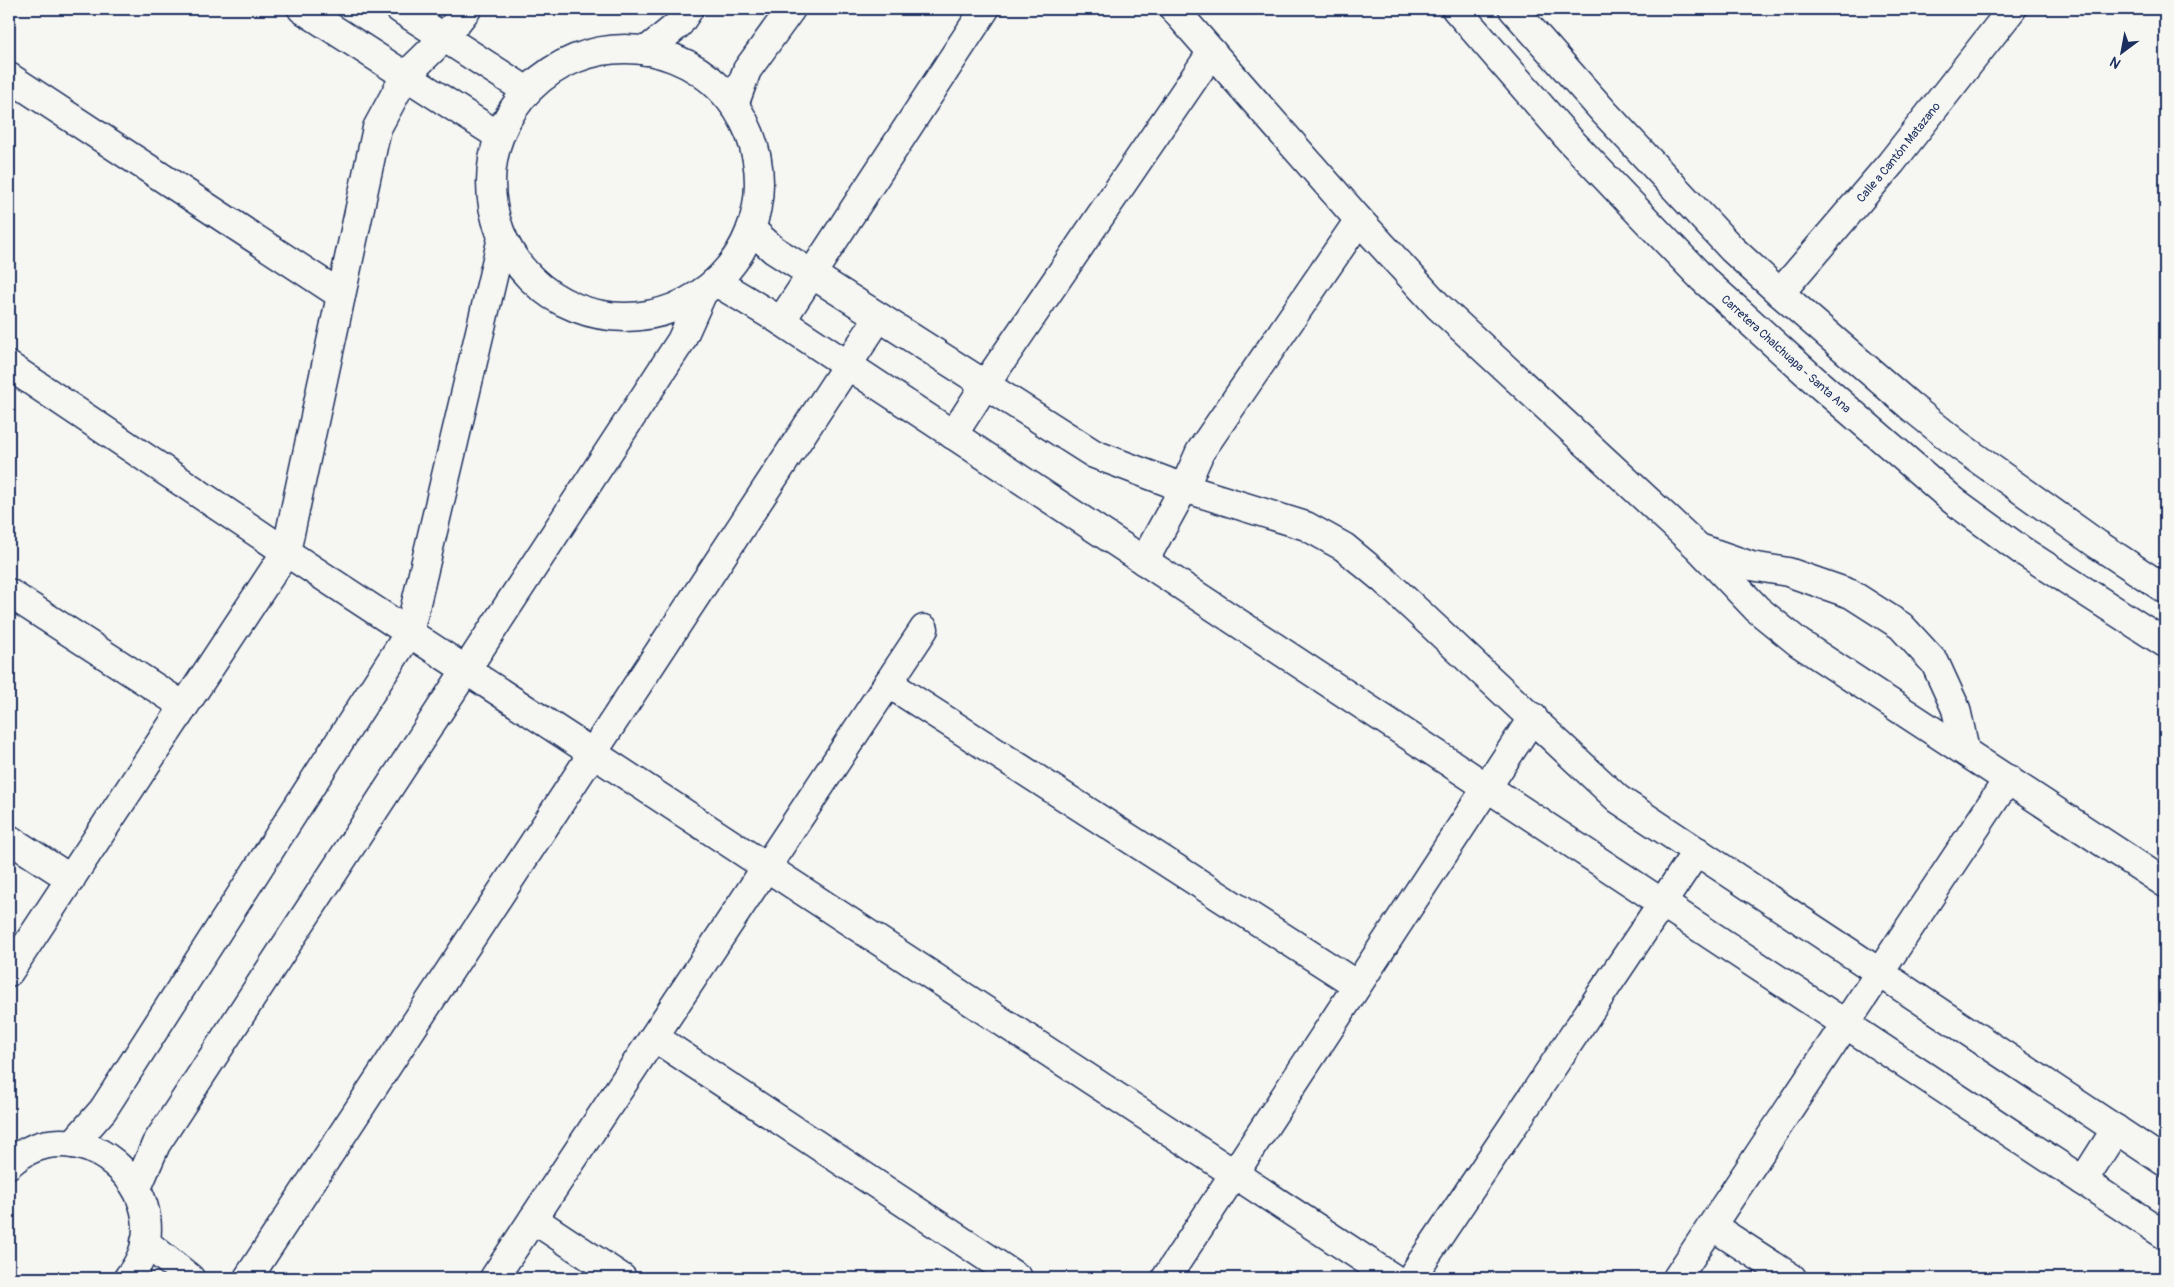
<svg xmlns="http://www.w3.org/2000/svg" width="2174" height="1287" font-family="Pangolin,sans-serif">
  <rect width="100%" height="100%" fill="#f6f6f2"/>
  <filter id="ink" filterUnits="userSpaceOnUse"><feTurbulence type="fractalNoise" baseFrequency=".02" numOctaves="2"/><feDisplacementMap in="SourceGraphic" scale="10" xChannelSelector="R" yChannelSelector="G"/><feConvolveMatrix kernelMatrix="1 2 1 2 8 2 1 2 1" color-interpolation-filters="sRGB"/></filter>
  <g filter="url(#ink)">
    <g fill="none" stroke-linecap="round" stroke-linejoin="round">
      <!-- minor casing -->
      <g stroke="#1b2f5e" stroke-width="31">
        <g id="minor">
          <path d="M302,9L499,136"/>
          <path d="M400,9L527,91"/>
          <path d="M1174,9L1359,220L1439,307L1699,548L1757,609L1799,643L2165,883"/>
          <circle cx="625" cy="183" r="134"/>
          <path d="M646,51L679,24L689,9"/>
          <path d="M9,77L341,295"/>
          <path d="M734,105L747,70L791,9"/>
          <path d="M751,229L774,250L1094,454L1184,488L1306,526L1344,547L1384,580L1618,799L2165,1162"/>
          <path d="M716,282L781,321L2165,1235"/>
          <path id="s1" d="M1780,293L1891,163L2012,9"/>
          <path d="M781,321L985,9"/>
          <path d="M9,366L286,552L1393,1278"/>
          <path d="M953,435L985,385L1212,52"/>
          <path d="M1702,549L1751,566L1788,572L1851,594L1901,626L1935,663L1956,709L1965,750"/>
          <path d="M1144,561L1184,488L1200,452L1359,220"/>
          <path d="M9,593L184,706"/>
          <path d="M888,683L1357,985"/>
          <path d="M9,839L71,879"/>
          <path d="M9,972L286,552L377,128L405,76L444,38L467,9"/>
          <path d="M654,1037L1018,1278"/>
          <path d="M73,1144L103,1110L409,633L502,238"/>
          <path d="M9,1164C82,1098 191,1202 128,1278"/>
          <path d="M2083,1181L2116,1129"/>
          <path d="M137,1188L156,1144L681,341L703,292"/>
          <path d="M533,1219L622,1278"/>
          <path d="M1712,1226L1792,1278"/>
          <path d="M145,1242L190,1278"/>
          <path d="M248,1278L879,317"/>
          <path d="M494,1278L924,629"/>
          <path d="M1166,1278L1533,717"/>
          <path d="M1411,1278L1697,851"/>
          <path d="M1677,1278L2008,779"/>
        </g>
      </g>
      <!-- highway casing -->
      <g stroke="#1b2f5e" stroke-width="31">
        <g id="highway">
          <path id="s2" d="M1456,9L1569,139L1651,225L1703,279L1821,386L1954,501L2021,550L2165,643"/>
          <path d="M1513,9L1605,113L1732,249L1780,293L1910,406L1957,444L2097,544L2165,589"/>
        </g>
      </g>
      <!-- minor -->
      <use href="#minor" stroke="#f6f6f2" stroke-width="28"/>
      <!-- highway -->
      <use href="#highway" stroke="#f6f6f2" stroke-width="28"/>
    </g>
  </g>
  <g text-anchor="middle" dominant-baseline="central" stroke-width="4.5" stroke-linejoin="round" paint-order="stroke">
    <!-- street labels -->
    <g font-size="12" fill="#1b2f5e" stroke="#f6f6f2">
      <text stroke="none"><textPath href="#s1" startOffset="184">Calle a Cantón Matazano</textPath></text>
      <text stroke="none"><textPath href="#s2" startOffset="478">Carretera Chalchuapa - Santa Ana</textPath></text>
    </g>
  </g>
  <!-- margin -->
  <rect width="2174" height="1287" fill="none" stroke="#f6f6f2" stroke-width="30"/>
  <rect x="15" y="15" width="2144" height="1257" fill="none" stroke="#1b2f5e" stroke-width="2" filter="url(#ink)"/>
  <!-- north arrow -->
  <g transform="translate(2122 52) rotate(212)" stroke="#f6f6f2" stroke-width="4" paint-order="stroke">
  <path d="M0-4L9 19L0 12L-9 19Z" fill="#1b2f5e"/>
  <text y="-8" font-size="14" font-weight="bold" text-anchor="middle" fill="#1b2f5e">N</text>
  </g>
</svg>
